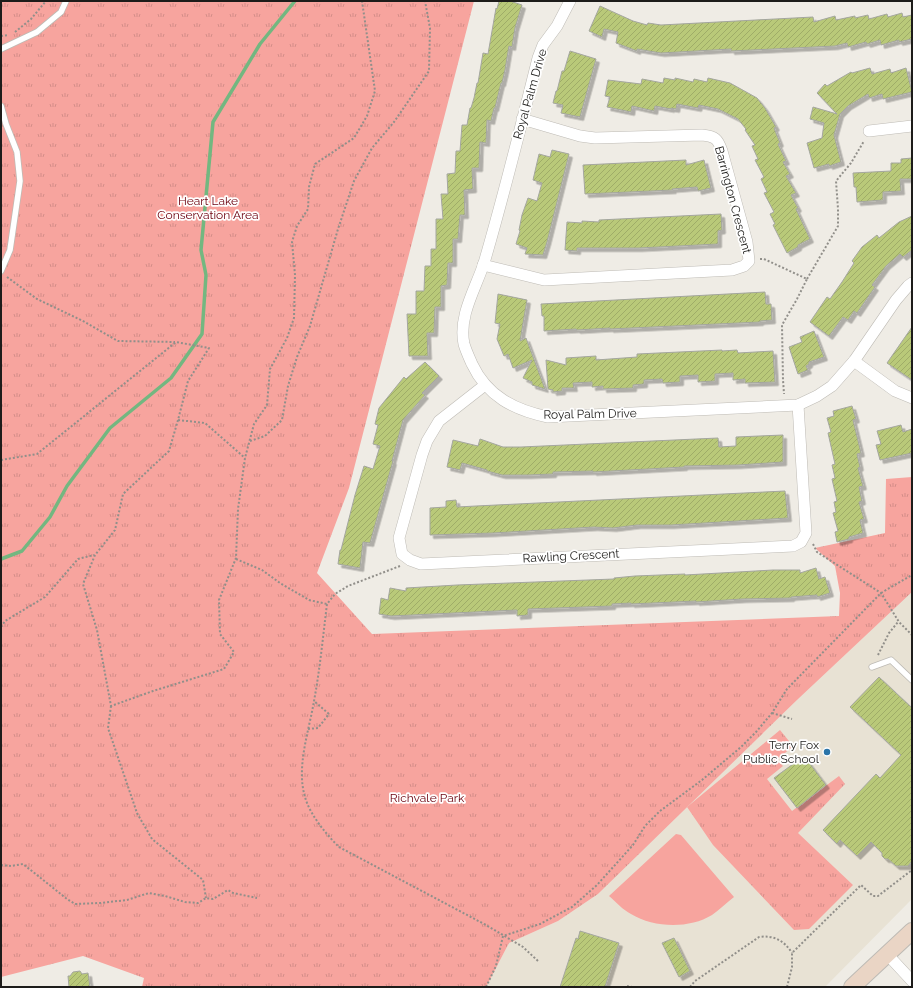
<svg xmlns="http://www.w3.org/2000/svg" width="913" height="988" font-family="Raleway,sans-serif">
  <defs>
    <pattern id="park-tufts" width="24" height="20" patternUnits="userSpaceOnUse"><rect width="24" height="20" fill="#f7a49e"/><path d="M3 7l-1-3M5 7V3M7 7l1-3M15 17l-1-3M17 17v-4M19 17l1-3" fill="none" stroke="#d38d88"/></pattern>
    <pattern id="building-hatch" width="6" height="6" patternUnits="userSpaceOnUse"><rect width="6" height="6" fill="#b9c979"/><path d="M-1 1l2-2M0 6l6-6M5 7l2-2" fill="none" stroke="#9fac68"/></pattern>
    <filter id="shadow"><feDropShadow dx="3.5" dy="3.5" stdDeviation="0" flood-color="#0004"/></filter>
  </defs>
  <rect width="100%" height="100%" fill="#efece5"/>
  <!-- built -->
  <path fill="#e8e2d4" d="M912,592V899L825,987H486L509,943L558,921L598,894L797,700Z"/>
  <!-- green -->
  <path fill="#f7a49e" d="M676,834L681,835L734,897C726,903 719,910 712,915C689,929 654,928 631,914C623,910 616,902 609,896Z"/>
  <!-- park -->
  <g fill="url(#park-tufts)">
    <path d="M1,1H474L349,488L317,573L372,634L839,616L840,593L835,566L815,548L885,533L886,479L912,477V592L797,700L598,894L558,921L509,943L486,987H142L144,978L83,956L1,977Z"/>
    <path d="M780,730L793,746L777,760L783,766L767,779L792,811L839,776L845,784L798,833L853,885L809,929L794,930L713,845L687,807Z"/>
  </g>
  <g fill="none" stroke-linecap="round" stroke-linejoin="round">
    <!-- stream -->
    <path stroke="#73b780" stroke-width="3.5" d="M1,559L22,551L50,517L67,486L110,428L171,378L202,334L206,275L201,250L213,122L260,44L295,1"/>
  </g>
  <!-- building -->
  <g fill="url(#building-hatch)" stroke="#a4a69f" filter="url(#shadow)">
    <path d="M499,1H510L522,5L515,28L512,47L509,46L505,70L502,83H501L495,108H494L491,121L487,120L486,143L480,142L479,168H472L473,189L464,190L465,215H460L458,239H453V263H448L447,285L441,286V307H435L434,333H427L428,356H409L407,314H416V291H424L425,266H431V249H436V219H443L441,194H448L447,174L455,173L456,151H460L462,125H467L470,108H471L474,98L477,83H478L483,53L488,54L496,8L497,9Z"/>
    <path d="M600,6L633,21L647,25L648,23L661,25L813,17L814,22L835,16L836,20L855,16V18L868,15L869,19L887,14L888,17L902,13L903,17L912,15V39L899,42V40L881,45L880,40L867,44L866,42L848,47L847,43L835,46L731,51V49L661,53L637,49V51L616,43L618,32L604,29L602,37L589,31Z"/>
    <path d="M570,51L596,59L580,117L561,113L563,105L553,103L556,91H557L562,71H564Z"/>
    <path d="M870,68L872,74L890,69L891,73L906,68L912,92L883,99L882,94L869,98L868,94L848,106L840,114L834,135L841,162L829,166V164L814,168L807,143L822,138L824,123L810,119L813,107L837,114L817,93L825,84L827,86L851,72L852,73Z"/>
    <path d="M664,78L675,80V78L693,82L694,79L707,82L708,78L730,83L757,98L765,108L776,127L774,128L780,143L778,144L786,161L783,162L790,174L786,176L796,193L791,195L798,208L796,209L810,239L798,245V247L787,253L773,225L775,224L770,214L774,212L764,193L767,192L761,179L764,177L755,160L758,159L752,146L755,145L745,130L746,129L738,119L718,109L699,105L698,108L677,104L676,109L671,108V109L655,106L654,111L632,106L631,112L607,107L610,97L605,96L608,80L641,84L642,79L663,83Z"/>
    <path d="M552,150L569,154L547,242L543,255L525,254L527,248L516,244L520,231L519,230L522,215L528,198L537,201L542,183L533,180L539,154L550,157Z"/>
    <path d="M912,158V179H900L901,191L883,192V200L857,202L856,187H854L853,173L891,171V163H901V159Z"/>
    <path d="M686,160V165L704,160L711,188L698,191L697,187L672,189L673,190L585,194L583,165Z"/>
    <path d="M721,214L722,230L718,231V244L639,248H577V251L565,250L567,222L582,223V221L599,222V220Z"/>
    <path d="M912,216V250L903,257L900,254L886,266L872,285L875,287L857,313L854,311L848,320L843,317L829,336L810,322L827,297L830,299L842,282L854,263L852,261L862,247L877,235L879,238L899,222Z"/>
    <path d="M765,292L766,304H771L772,320L760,321V322L610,329V328L577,330L576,329L544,331V316H542L541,304Z"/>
    <path d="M498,294L527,300L520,341L526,338L545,389L532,385V382L523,378L532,360L513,368L508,354L504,356L497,339L500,324L495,323Z"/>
    <path d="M912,327V380L887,363Z"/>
    <path d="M814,331L824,357L809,362V364L806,366L808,370L798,374L789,347L802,342L800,337Z"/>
    <path d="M722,350V351L737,350L738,353L773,351L775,382L745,383V379L733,380V373L715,374V381L698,382V375L680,376V382L663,383L662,379L644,380V384L633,385V388L603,389V386L592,387V382L573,383L574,388H562V391L553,392V390L548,389L546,360L566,365V358L596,356V360L637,357V354Z"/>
    <path d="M425,362L439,376L422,393L425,395L403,420L392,461H393L370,543L363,542L360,568L338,564L340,550H341L355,495L364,466L373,469L380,446L373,444L378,425L375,424L379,408L404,377L406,379Z"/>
    <path d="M852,406L856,419L853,420L861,453L857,454L860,467L858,468L863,486L859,487L862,501L859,502L864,519L860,520L863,533L849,537V539L837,542L835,532L838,531L833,513L836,512L834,502L837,501L832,479L835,478L832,465L835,464L828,433L831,432L827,418L834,416L833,411Z"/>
    <path d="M901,425L903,432L912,429V453L880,460L876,445L881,444L877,431Z"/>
    <path d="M783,435V462L738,465L684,466V467L593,472V471L553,472V474L528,475H502L487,471V470L462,463L460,470L447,467L453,440L478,446L480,439L503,447H521L718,438L719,447L736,446V437Z"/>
    <path d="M785,491L788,518L671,525H637L613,528L594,527L493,533L430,535V508L446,507V501L456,500L457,507L476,506Z"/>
    <path d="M816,568L819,579L825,577L830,593L817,597V595L791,597V598L742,599L696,602V601L631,604V603L612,604V606L528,609V615L517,616V610L391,616L379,614L381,598L388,600L390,588L406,591V588L457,585L614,579V578L635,576L685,574V575L773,570H800V573Z"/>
    <path d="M879,677L912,708V861L908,866H896L888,859H885L882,856V853L871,842L857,856L840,840L837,844L823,830L876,774L880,778L901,755L850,707Z"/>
    <path d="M804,756L826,785L797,808L774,778Z"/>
    <path d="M580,931L619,943L605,987H560L576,938L578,939Z"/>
    <path d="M674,938L690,971L679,977L662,943Z"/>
    <path d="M80,971L82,974L88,973L90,987H69L68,976H70L73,972Z"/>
  </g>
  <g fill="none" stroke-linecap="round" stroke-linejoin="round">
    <!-- lane casing -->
    <g stroke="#bebbb5" stroke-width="7">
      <g id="lane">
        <path d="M1,49L37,32L61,12L66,1"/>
        <path d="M1,106L6,124L17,152L20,181L10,250L1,271"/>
        <path d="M872,667L891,660L912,680"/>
      </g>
    </g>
    <!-- street casing -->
    <g stroke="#bebbb5" stroke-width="12">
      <g id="street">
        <path d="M570,1L557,26L543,45L538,58C521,126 504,195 484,263C476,288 458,316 464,344C466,351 469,357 472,364C487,396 514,410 548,417L798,405L817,396L832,386L854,361L896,300L908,286L912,283"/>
        <path d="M869,131L912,126"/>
        <path d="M483,265L544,280L732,270L744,266L749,261L747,242L722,151C718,139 715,136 702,135L595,138L580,136L522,119"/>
        <path d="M854,361L895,391L912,398"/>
        <path d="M485,385L439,421L427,441L422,455L399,538L402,554L410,560L421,564L793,546L801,542L806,533L798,405"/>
        <path d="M887,954L912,981"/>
      </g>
    </g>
    <!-- secondary casing -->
    <g stroke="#bebbb5" stroke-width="18">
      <path id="secondary" d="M852,987L912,931"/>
    </g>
    <!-- path -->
    <g stroke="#918f8a" stroke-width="2" stroke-dasharray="2 2" stroke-linecap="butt">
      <path d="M15,32L31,19L46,1"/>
      <path d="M1,36L8,35"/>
      <path d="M760,259H764L807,279L797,299L782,325L783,380L784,394"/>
      <path d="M7,277L37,299L83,321L118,341L175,342"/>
      <path d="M807,279L838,226V209L836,181L851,163L864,141"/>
      <path d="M178,420L169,451L123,494L115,530L95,555L83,584L97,630L111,706L153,691L224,669L234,652L220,634L219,600L236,558L238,509L245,458L254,424L267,405L270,369L287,338L294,318L295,275L292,242L297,226L308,209L309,187L315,164L354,138L367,116L375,91L362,1"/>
      <path d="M250,441L265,436L282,420L288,386L297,357L310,326L338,229L354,181L372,148L394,122L429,71L430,28L425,1"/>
      <path d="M1,460L37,454L176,342L209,348L188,381L178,420L205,423L245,458"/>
      <path d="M813,544L817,552L881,593L899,622L912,635"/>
      <path d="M236,559L262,570L280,583L309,600L327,604"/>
      <path d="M400,566L348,586L335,594L327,604C323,636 320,669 314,701C309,731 296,767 305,797C310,815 326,834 339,847L486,925L523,947L538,961"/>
      <path d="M1,627L5,621L45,597L78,559L94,555"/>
      <path d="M878,655L889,633L898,622"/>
      <path d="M111,706L108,728L137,813L152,839L203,880L206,898"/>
      <path d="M772,713L792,719"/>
      <path d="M308,729L318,728L329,714L314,701"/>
      <path d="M1,865L11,866L23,864L67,899L75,904L100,903L127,900L149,893L165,896L185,902L198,903L206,898L213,899L228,890L233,893L257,898"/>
      <path d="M627,986L632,987"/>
      <path d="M486,987L496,966L503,936L540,924L572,907L597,885L633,845L645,826L660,811L702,780L741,747L756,732L772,713L787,689L881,593L912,575"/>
      <path d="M690,987L695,981L759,937C773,935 784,940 792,953"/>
      <path d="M787,987L792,967V953L859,887L861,885L873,896H878L912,870"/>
    </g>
    <!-- lane -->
    <use href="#lane" stroke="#fff" stroke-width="5.5"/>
    <!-- street -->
    <use href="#street" stroke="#fff" stroke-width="11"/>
    <!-- secondary -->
    <use href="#secondary" stroke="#ead5c5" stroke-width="16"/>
  </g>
  <!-- markers -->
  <circle fill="#2a74a8" stroke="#fff" stroke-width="1.5" cx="827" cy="752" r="4"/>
  <g text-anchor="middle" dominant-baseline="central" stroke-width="3.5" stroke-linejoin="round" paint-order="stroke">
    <!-- street labels -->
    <g font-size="12" fill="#1d1c1a" stroke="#fff">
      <text transform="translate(530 94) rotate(-74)">Royal Palm Drive</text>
      <text transform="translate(733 200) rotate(75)">Barrington Crescent</text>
      <text transform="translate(590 414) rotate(-1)">Royal Palm Drive</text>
      <text transform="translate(571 556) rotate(-3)">Rawling Crescent</text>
    </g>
    <!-- park labels -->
    <g font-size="12" fill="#6c000e" stroke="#fff">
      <text x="208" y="201">Heart Lake<tspan x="208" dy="14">Conservation Area</tspan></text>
      <text x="427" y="798">Richvale Park</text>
    </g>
    <!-- poi labels -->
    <g font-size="12" fill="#1d1c1a" stroke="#fff" text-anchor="end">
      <text x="819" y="745">Terry Fox<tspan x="819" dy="14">Public School</tspan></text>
    </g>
  </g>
  <!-- border -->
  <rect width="913" height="988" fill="none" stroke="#1d1c1a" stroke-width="4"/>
</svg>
